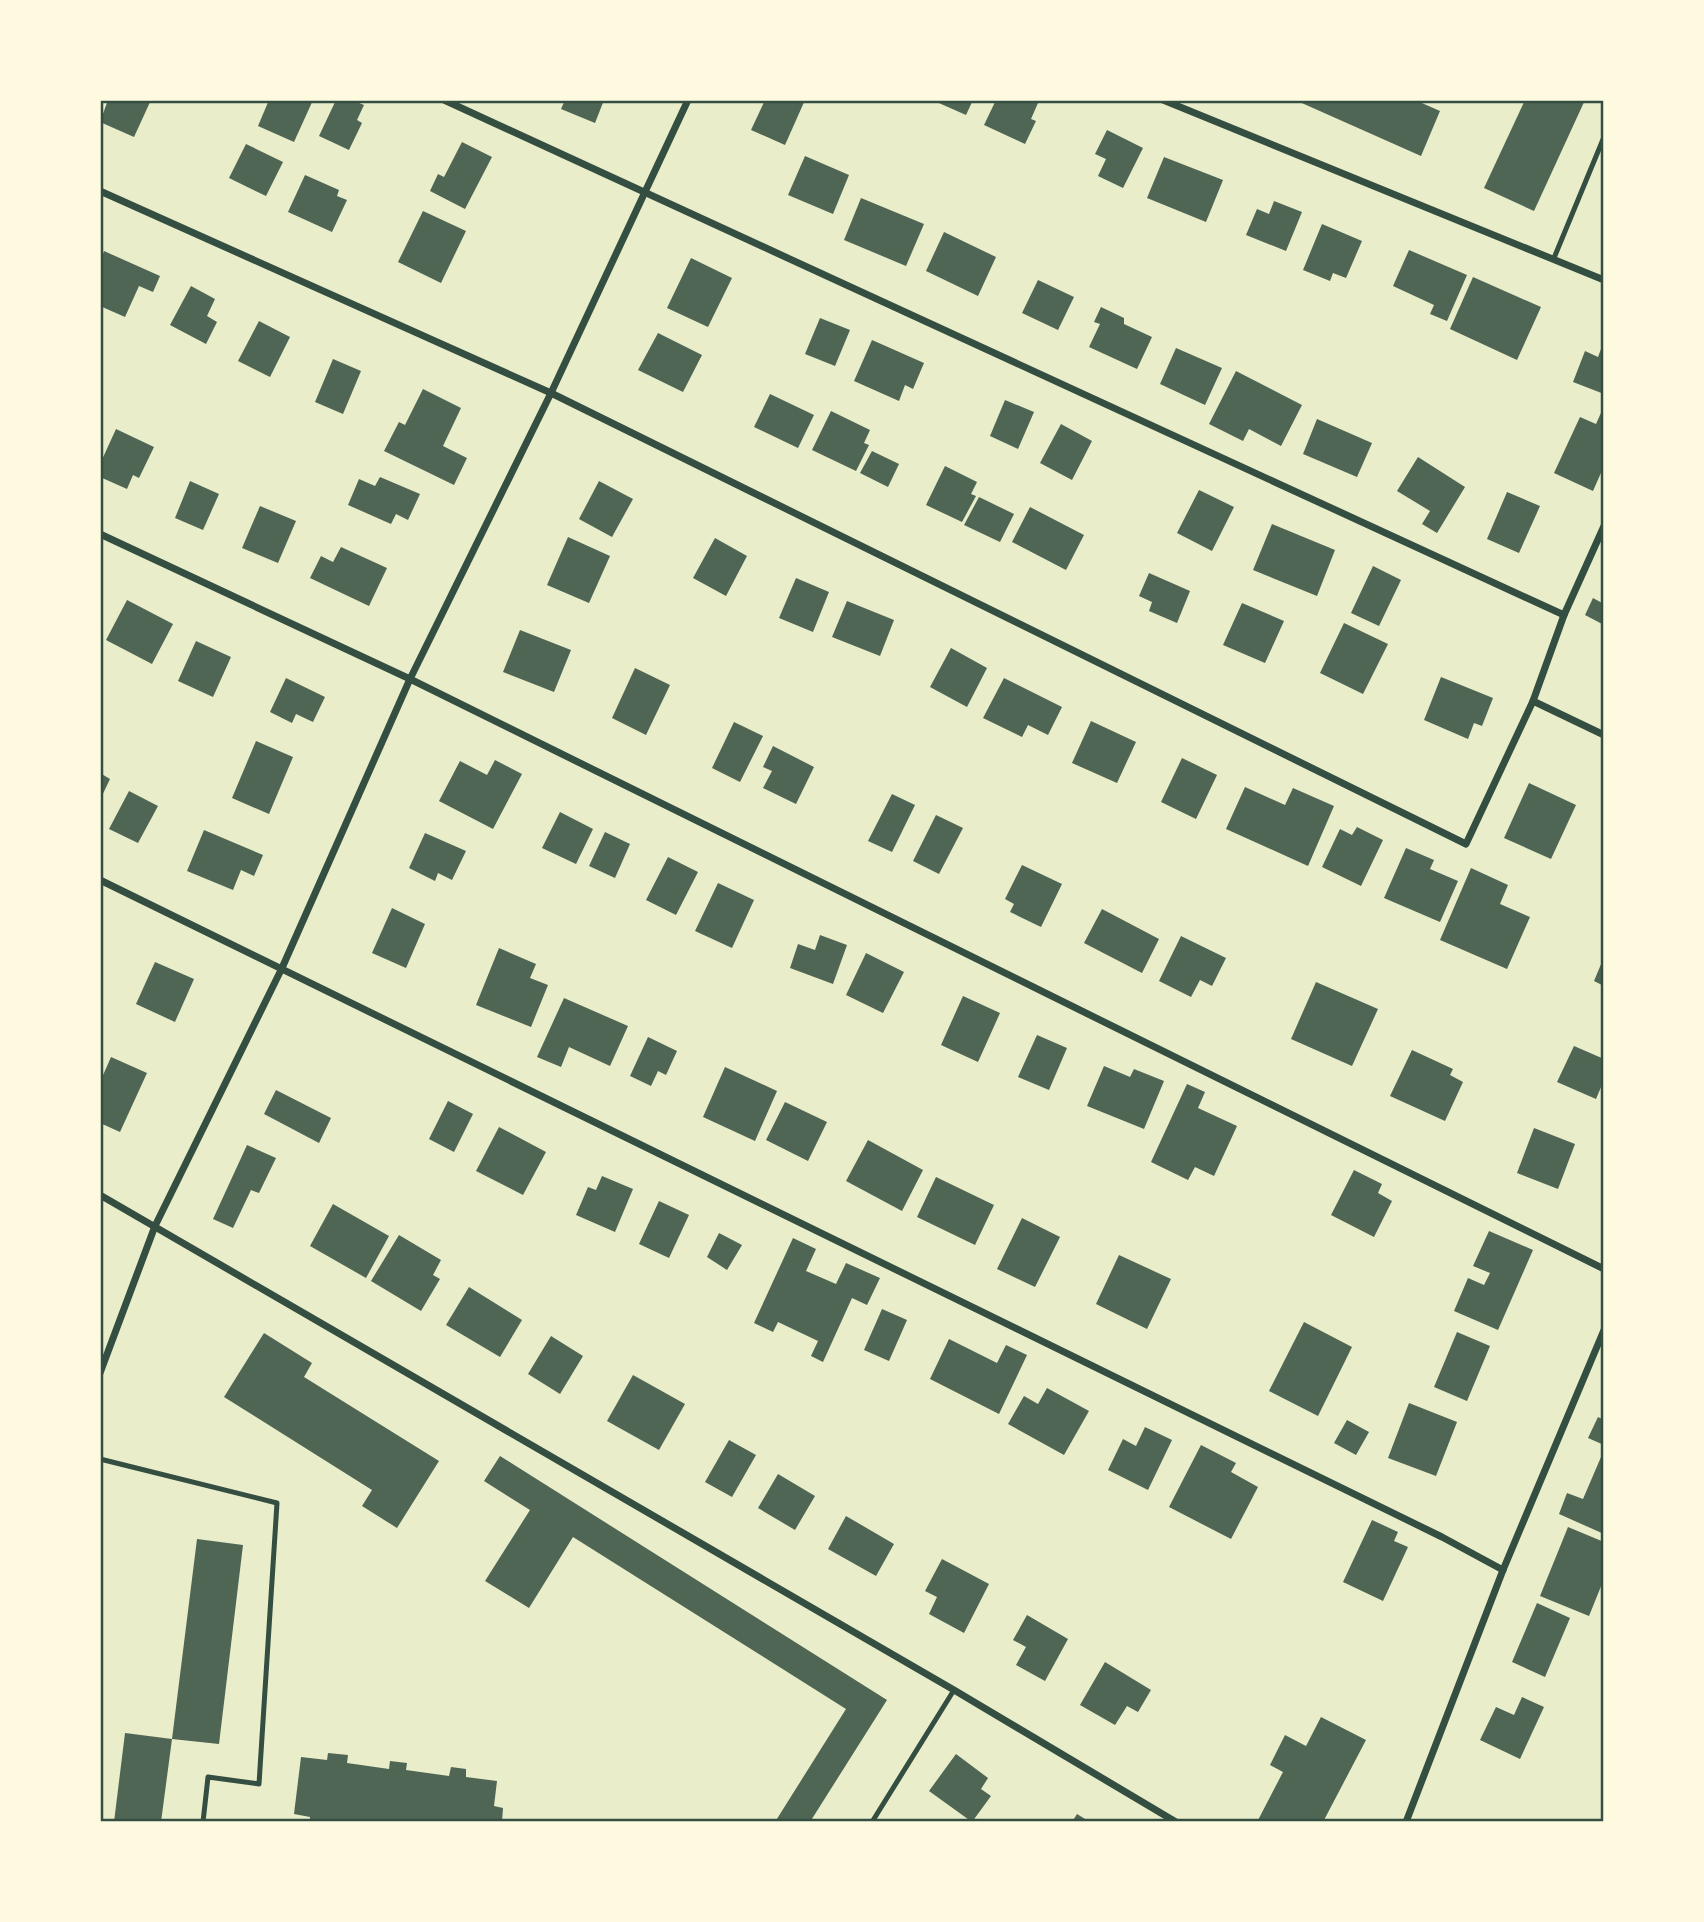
<svg xmlns="http://www.w3.org/2000/svg" width="1704" height="1922" font-family="Montserrat,sans-serif">
  <rect width="100%" height="100%" fill="#e9edc9"/>
  <!-- building -->
  <g fill="#4f6655">
    <path d="M108,100H151L134,137L100,122Z"/>
    <path d="M269,100H313L294,142L258,126Z"/>
    <path d="M336,100H352L364,105L357,120L362,123L349,150L319,136Z"/>
    <path d="M565,100H604L595,123L561,109Z"/>
    <path d="M765,100H805L785,145L751,130Z"/>
    <path d="M932,100H973L966,115Z"/>
    <path d="M996,100H1031L1038,103L1031,119L1036,121L1025,144L984,125Z"/>
    <path d="M1295,100H1415L1440,111L1421,156Z"/>
    <path d="M1525,100H1585L1534,211L1484,188Z"/>
    <path d="M1107,130L1143,148L1123,188L1098,176L1106,159L1095,154Z"/>
    <path d="M462,142L492,157L465,209L430,191L438,174L444,177Z"/>
    <path d="M246,144L283,162L266,196L229,178Z"/>
    <path d="M805,156L849,175L833,214L788,195Z"/>
    <path d="M1164,157L1223,180L1206,222L1147,198Z"/>
    <path d="M305,175L339,190L337,196L347,200L332,232L288,212Z"/>
    <path d="M861,198L924,224L906,266L844,240Z"/>
    <path d="M1274,201L1302,212L1286,251L1246,235L1257,209L1269,214Z"/>
    <path d="M423,211L466,231L441,283L398,262Z"/>
    <path d="M1322,224L1362,241L1346,278L1333,273L1330,281L1303,270Z"/>
    <path d="M944,232L996,257L978,296L926,271Z"/>
    <path d="M1409,250L1467,275L1447,321L1430,314L1434,305L1393,286Z"/>
    <path d="M104,251L160,276L153,292L139,286L125,317L100,306V262Z"/>
    <path d="M691,258L732,278L708,327L667,308Z"/>
    <path d="M1473,277L1541,307L1517,360L1450,329Z"/>
    <path d="M1038,280L1074,297L1058,330L1022,313Z"/>
    <path d="M191,286L215,299L207,316L217,322L206,344L170,325Z"/>
    <path d="M1101,307L1124,318V324L1152,337L1137,369L1089,347L1100,324L1094,322Z"/>
    <path d="M820,318L850,330L835,366L805,354Z"/>
    <path d="M259,321L290,337L270,377L238,361Z"/>
    <path d="M658,333L702,355L683,392L638,370Z"/>
    <path d="M872,340L924,363L913,389L905,385L899,401L854,381Z"/>
    <path d="M1604,341V394L1573,382L1585,351L1598,357Z"/>
    <path d="M1176,348L1222,368L1205,405L1160,384Z"/>
    <path d="M333,359L361,371L343,414L315,402Z"/>
    <path d="M1236,371L1302,405L1281,446L1249,429L1243,441L1209,424Z"/>
    <path d="M423,389L461,408L443,446L467,458L454,485L384,451L399,422L405,425Z"/>
    <path d="M770,394L814,415L798,448L754,427Z"/>
    <path d="M1005,400L1034,412L1018,449L990,436Z"/>
    <path d="M1604,406V466L1593,491L1554,473L1580,417L1596,424Z"/>
    <path d="M831,411L870,430L864,443L869,445L856,471L812,450Z"/>
    <path d="M1317,419L1372,443L1357,477L1303,454Z"/>
    <path d="M1061,424L1092,441L1072,480L1040,463Z"/>
    <path d="M116,429L154,447L139,478L133,475L127,489L100,477V464Z"/>
    <path d="M872,451L899,464L888,487L860,473Z"/>
    <path d="M1418,457L1465,487L1437,533L1422,524L1430,511L1397,491Z"/>
    <path d="M945,466L977,482L971,494L976,496L962,522L926,505Z"/>
    <path d="M380,477L420,494L408,520L396,514L391,524L348,505L359,479L375,486Z"/>
    <path d="M190,481L219,494L203,530L175,518Z"/>
    <path d="M599,481L633,499L612,537L579,519Z"/>
    <path d="M1199,490L1234,507L1212,551L1177,533Z"/>
    <path d="M1507,492L1540,506L1519,553L1487,539Z"/>
    <path d="M979,497L1014,514L1000,542L964,525Z"/>
    <path d="M260,506L296,521L278,563L242,548Z"/>
    <path d="M1030,507L1084,535L1066,570L1012,542Z"/>
    <path d="M1272,524L1335,550L1317,596L1253,570Z"/>
    <path d="M568,537L610,556L589,603L547,585Z"/>
    <path d="M715,538L747,556L726,596L693,578Z"/>
    <path d="M341,547L387,568L369,606L310,578L321,556L333,562Z"/>
    <path d="M1373,566L1401,580L1379,626L1351,613Z"/>
    <path d="M1149,573L1190,591L1177,623L1149,611L1152,602L1139,596Z"/>
    <path d="M796,578L829,592L813,632L779,618Z"/>
    <path d="M1593,598L1604,604V625L1585,615Z"/>
    <path d="M127,600L173,624L152,664L106,640Z"/>
    <path d="M847,601L894,620L880,656L832,637Z"/>
    <path d="M1242,603L1284,621L1265,663L1223,645Z"/>
    <path d="M1344,623L1388,644L1363,694L1320,673Z"/>
    <path d="M520,630L571,650L554,692L503,672Z"/>
    <path d="M196,641L231,657L213,697L178,681Z"/>
    <path d="M951,648L987,668L967,707L930,687Z"/>
    <path d="M635,668L670,685L646,735L612,718Z"/>
    <path d="M1441,677L1493,698L1482,726L1474,723L1468,739L1424,720Z"/>
    <path d="M286,678L325,697L313,722L296,714L292,723L270,712Z"/>
    <path d="M1004,678L1062,707L1048,735L1028,725L1022,737L983,718Z"/>
    <path d="M1091,721L1136,742L1117,783L1072,763Z"/>
    <path d="M734,722L763,736L740,782L712,768Z"/>
    <path d="M256,741L293,757L269,814L232,798Z"/>
    <path d="M773,746L814,767L796,804L763,788L772,771L763,767Z"/>
    <path d="M1182,758L1217,775L1196,819L1161,802Z"/>
    <path d="M495,760L522,774L493,829L439,801L460,761L487,775Z"/>
    <path d="M100,773L110,779L100,800Z"/>
    <path d="M1529,783L1576,805L1551,859L1504,838Z"/>
    <path d="M1245,787L1285,805L1293,788L1334,806L1308,866L1226,829Z"/>
    <path d="M129,791L158,806L138,843L109,829Z"/>
    <path d="M892,794L915,805L892,852L868,841Z"/>
    <path d="M560,812L593,829L576,864L542,848Z"/>
    <path d="M936,815L963,828L939,874L913,861Z"/>
    <path d="M1357,827L1383,840L1361,886L1322,867L1340,829L1352,835Z"/>
    <path d="M204,830L263,855L254,876L241,870L233,890L187,871Z"/>
    <path d="M605,832L630,844L615,878L589,866Z"/>
    <path d="M425,833L466,851L452,880L438,873L435,881L409,868Z"/>
    <path d="M1406,848L1434,860L1430,869L1458,881L1440,922L1384,898Z"/>
    <path d="M668,857L698,872L676,915L646,900Z"/>
    <path d="M1022,865L1062,884L1041,927L1010,912L1014,904L1005,899Z"/>
    <path d="M1471,868L1508,885L1500,904L1530,917L1507,969L1440,940Z"/>
    <path d="M718,883L754,900L732,948L695,931Z"/>
    <path d="M392,908L425,924L406,968L372,953Z"/>
    <path d="M1102,909L1159,939L1142,973L1084,943Z"/>
    <path d="M820,935L847,945L833,984L790,968L798,944L815,950Z"/>
    <path d="M1181,936L1226,958L1212,986L1200,980L1191,997L1159,981Z"/>
    <path d="M499,948L536,964L530,978L548,985L531,1027L476,1005Z"/>
    <path d="M866,953L904,972L883,1013L846,995Z"/>
    <path d="M1604,957V986L1594,981Z"/>
    <path d="M155,962L194,979L175,1022L136,1004Z"/>
    <path d="M1316,982L1378,1009L1352,1066L1291,1039Z"/>
    <path d="M963,996L1000,1013L978,1062L941,1045Z"/>
    <path d="M564,998L628,1026L610,1066L569,1047L561,1067L537,1057Z"/>
    <path d="M1037,1035L1067,1048L1049,1090L1018,1077Z"/>
    <path d="M648,1037L677,1051L666,1075L658,1071L651,1086L630,1076Z"/>
    <path d="M1574,1046L1604,1059V1080L1596,1099L1557,1082Z"/>
    <path d="M1412,1050L1453,1069L1450,1075L1463,1082L1445,1121L1390,1096Z"/>
    <path d="M111,1057L147,1073L120,1132L100,1123V1082Z"/>
    <path d="M1104,1066L1130,1077L1134,1069L1164,1081L1144,1129L1087,1106Z"/>
    <path d="M725,1067L777,1091L755,1141L703,1117Z"/>
    <path d="M1187,1084L1205,1092L1198,1108L1237,1126L1214,1176L1195,1167L1188,1180L1151,1162Z"/>
    <path d="M276,1090L331,1118L319,1143L264,1114Z"/>
    <path d="M448,1101L473,1114L454,1152L429,1139Z"/>
    <path d="M785,1102L827,1122L808,1161L766,1140Z"/>
    <path d="M499,1127L546,1152L523,1195L476,1171Z"/>
    <path d="M1534,1128L1575,1144L1558,1189L1517,1173Z"/>
    <path d="M868,1140L923,1170L902,1211L846,1181Z"/>
    <path d="M247,1145L276,1158L259,1193L251,1190L233,1228L213,1219Z"/>
    <path d="M1354,1170L1382,1184L1378,1193L1392,1201L1374,1237L1331,1215Z"/>
    <path d="M602,1176L633,1189L615,1232L576,1215L588,1187L596,1190Z"/>
    <path d="M936,1177L994,1205L975,1245L917,1217Z"/>
    <path d="M659,1201L689,1215L669,1258L639,1244Z"/>
    <path d="M333,1204L389,1236L366,1278L310,1246Z"/>
    <path d="M1022,1218L1060,1237L1035,1287L997,1269Z"/>
    <path d="M1489,1231L1533,1250L1498,1330L1454,1311L1468,1278L1484,1285L1490,1273L1473,1266Z"/>
    <path d="M719,1233L742,1245L727,1270L707,1257Z"/>
    <path d="M399,1235L441,1260L433,1275L440,1279L421,1311L371,1281Z"/>
    <path d="M793,1238L816,1249L806,1271L836,1284L846,1263L880,1278L867,1305L852,1298L823,1362L811,1356L818,1341L778,1322L773,1332L754,1323Z"/>
    <path d="M1119,1255L1171,1279L1147,1329L1096,1304Z"/>
    <path d="M469,1287L522,1320L500,1357L446,1325Z"/>
    <path d="M882,1309L907,1320L889,1361L864,1350Z"/>
    <path d="M1304,1322L1352,1347L1318,1416L1269,1391Z"/>
    <path d="M1457,1332L1490,1346L1467,1401L1434,1387Z"/>
    <path d="M264,1333L312,1363L304,1377L439,1461L397,1528L362,1506L372,1490L224,1397Z"/>
    <path d="M551,1336L583,1356L560,1394L528,1374Z"/>
    <path d="M949,1339L997,1363L1006,1345L1027,1355L999,1414L930,1379Z"/>
    <path d="M633,1375L685,1404L659,1450L607,1421Z"/>
    <path d="M1047,1388L1089,1411L1064,1455L1008,1424L1024,1396L1038,1404Z"/>
    <path d="M1409,1403L1457,1422L1436,1476L1388,1458Z"/>
    <path d="M1598,1417L1604,1420V1445L1588,1438Z"/>
    <path d="M1347,1420L1369,1432L1356,1455L1334,1443Z"/>
    <path d="M1145,1427L1172,1440L1148,1490L1108,1470L1123,1439L1136,1446Z"/>
    <path d="M729,1440L756,1455L732,1497L705,1482Z"/>
    <path d="M1201,1445L1236,1463L1231,1472L1258,1487L1231,1539L1169,1507Z"/>
    <path d="M1604,1450V1534L1559,1514L1567,1493L1583,1499Z"/>
    <path d="M500,1456L887,1700L810,1822H775L846,1709L573,1537L529,1608L485,1581L530,1510L484,1481Z"/>
    <path d="M778,1474L815,1496L795,1530L758,1508Z"/>
    <path d="M846,1516L894,1544L876,1576L828,1549Z"/>
    <path d="M1372,1520L1398,1532L1394,1541L1408,1547L1383,1601L1343,1582Z"/>
    <path d="M1568,1527L1604,1542V1561L1601,1569L1604,1570V1579L1589,1616L1540,1596Z"/>
    <path d="M197,1539L243,1545L219,1744L172,1739L161,1822H114L125,1733L172,1739Z"/>
    <path d="M942,1559L989,1584L964,1633L929,1614L937,1597L925,1591Z"/>
    <path d="M1537,1603L1570,1618L1545,1677L1512,1662Z"/>
    <path d="M1027,1615L1068,1639L1045,1681L1016,1665L1026,1647L1013,1640Z"/>
    <path d="M1105,1662L1151,1690L1138,1712L1127,1706L1115,1725L1080,1705Z"/>
    <path d="M1522,1697L1544,1707L1520,1759L1480,1740L1496,1707L1514,1715Z"/>
    <path d="M1321,1717L1366,1740L1323,1822H1257L1283,1772L1270,1765L1285,1735L1306,1746Z"/>
    <path d="M328,1753L348,1755L347,1763L389,1769L390,1761L407,1763L406,1770L449,1776L451,1767L466,1769V1777L497,1781L494,1806L503,1808L502,1822H310V1817L294,1814L301,1757L327,1760Z"/>
    <path d="M956,1754L988,1778L981,1789L991,1796L972,1822L929,1791Z"/>
    <path d="M1077,1814L1090,1822H1072Z"/>
  </g>
  <g fill="none" stroke-linecap="round" stroke-linejoin="round">
    <!-- service -->
    <g stroke="#344e41" stroke-width="5">
      <path d="M1554,258L1604,137"/>
      <path d="M100,1459L277,1503L259,1784L208,1777L203,1822"/>
      <path d="M872,1822L954,1690"/>
    </g>
    <!-- minor -->
    <g stroke="#344e41" stroke-width="7">
      <path d="M444,100L1564,615"/>
      <path d="M1163,100L1604,280"/>
      <path d="M100,191L551,393L1466,844L1533,701"/>
      <path d="M1604,526L1564,615L1533,701L1604,735"/>
      <path d="M100,534L410,679L1604,1269"/>
      <path d="M100,880L1442,1537L1503,1570"/>
      <path d="M100,1195L954,1690L1176,1822"/>
      <path d="M100,1373L155,1226L282,968L410,679L551,393L688,100"/>
      <path d="M1406,1822L1503,1570L1604,1330"/>
    </g>
  </g>
  <!-- border -->
  <rect width="1704" height="1922" fill="none" stroke="#fefae0" stroke-width="203"/>
  <rect x="102" y="102" width="1500" height="1718" fill="none" stroke="#344e41" stroke-width="2.5"/>
</svg>
